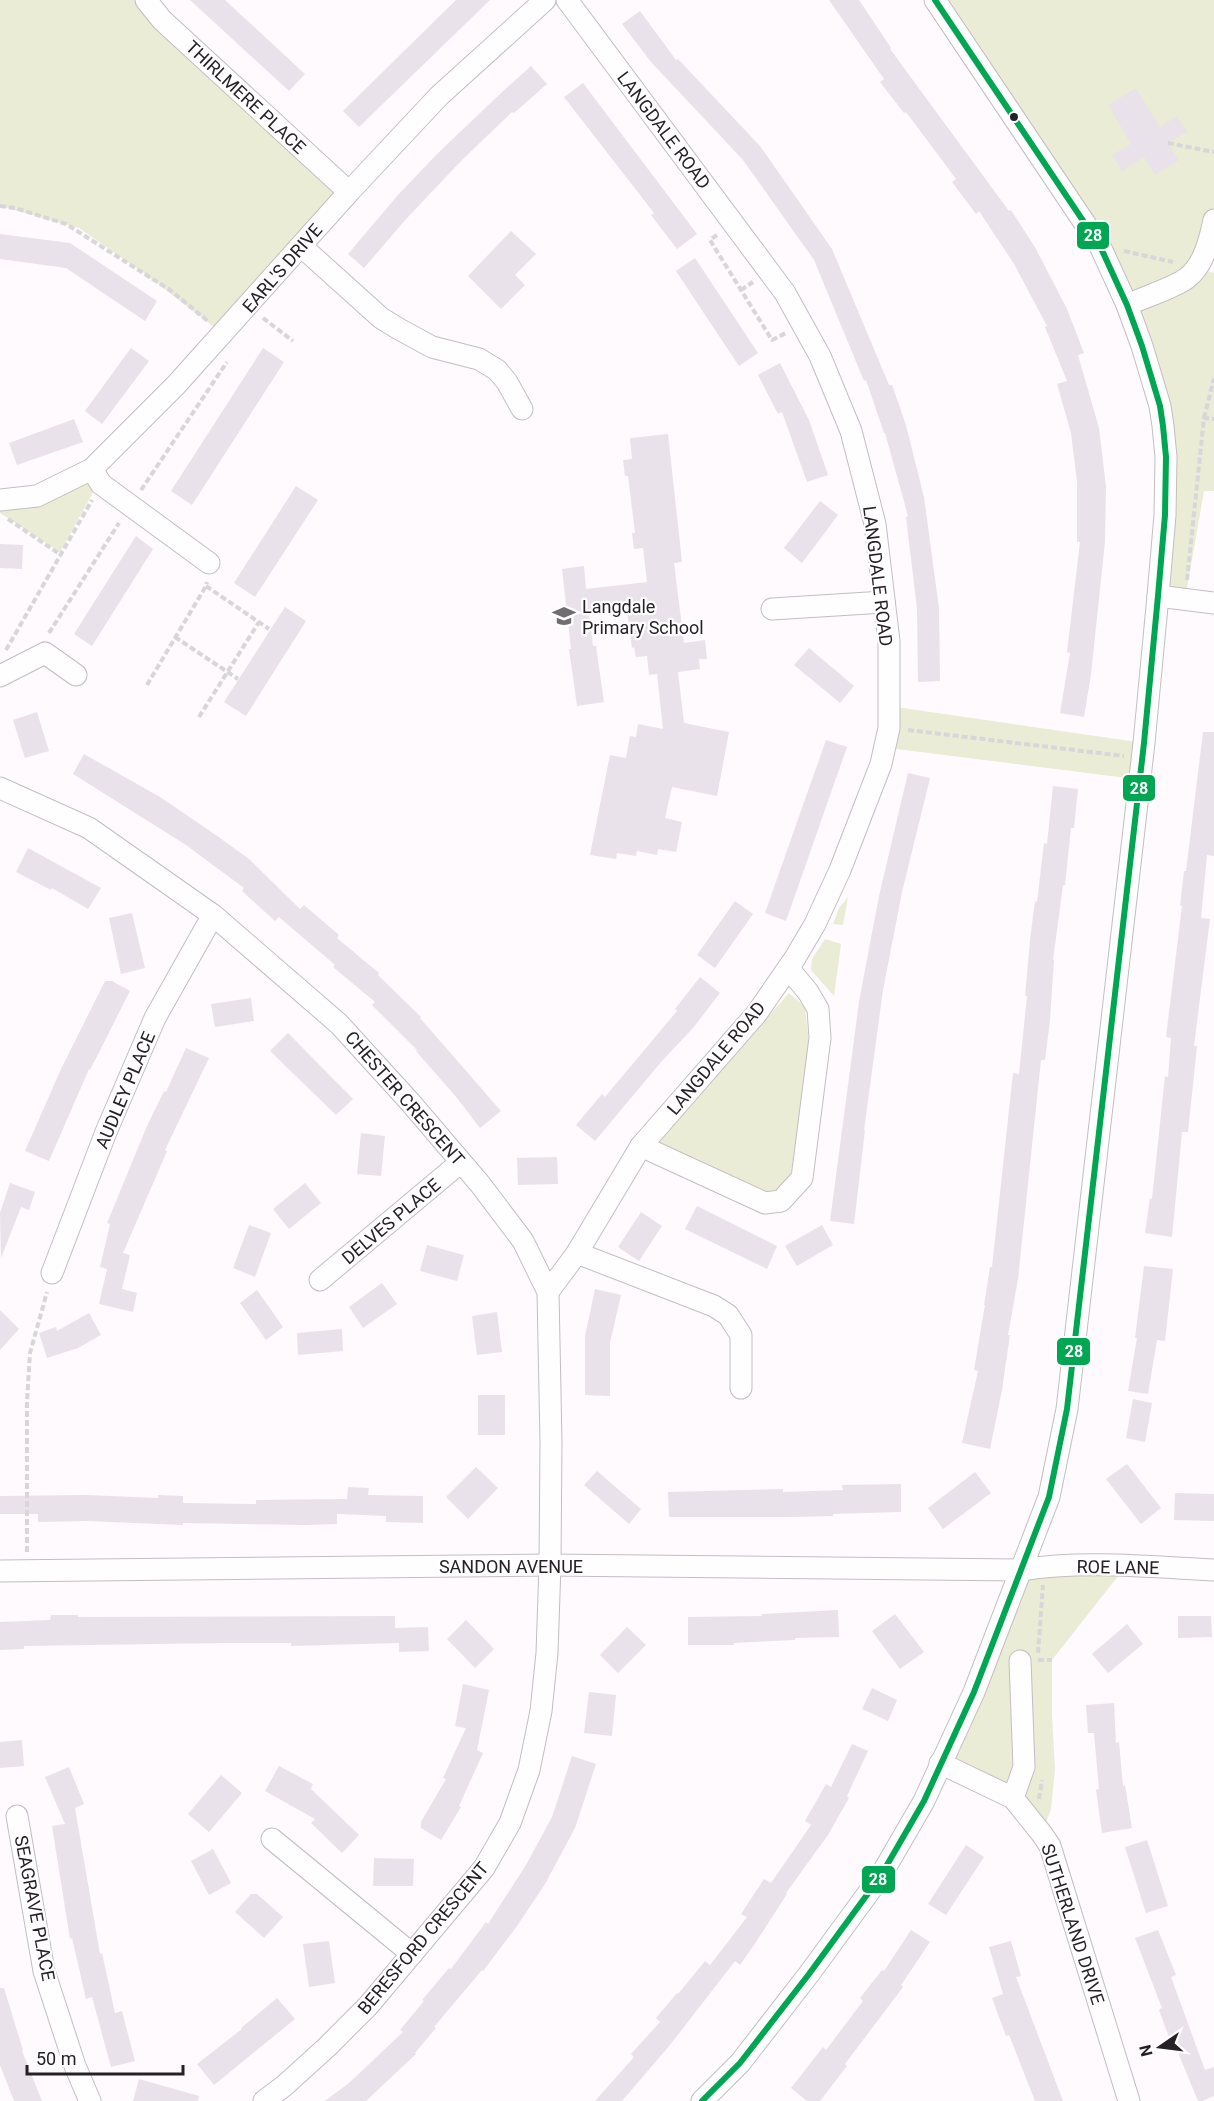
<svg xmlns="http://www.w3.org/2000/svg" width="1214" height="2101" font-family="Roboto,sans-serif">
  <rect width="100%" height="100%" fill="#fefafe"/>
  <!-- green -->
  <g fill="#eaecd6">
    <path d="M0,0H146L349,192L223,334L145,274L79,228L0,206Z"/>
    <path d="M935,0H1214V220L1197,268L1214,273V491H1204L1185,599L1158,596L1166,457L1127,305Z"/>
    <path d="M92,469L95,489L60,552L0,513V500Z"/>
    <path d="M889,706L1144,743L1135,779L889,748Z"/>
    <path d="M848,897L843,925L833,924L839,908Z"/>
    <path d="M825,939L841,944L834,996L811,970L812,959Z"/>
    <path d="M789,993L805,1007L809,1044L790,1181L780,1191L771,1194L654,1146Z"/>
    <path d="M1126,1566L1052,1660V1715L1055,1770L1051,1809L1042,1834L1013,1798L940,1763L1022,1570Z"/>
  </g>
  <!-- building -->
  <g fill="#eae2ea">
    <path d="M190,0H225L305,74L289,91Z"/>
    <path d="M456,0H490L359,127L343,111Z"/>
    <path d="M829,0H859L891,48L890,49L1009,211L1011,210L1036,249L1067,309L1084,353L1078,355L1099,428L1106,487L1105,542L1091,674L1084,717L1060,713L1070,653L1067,652L1080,542H1077V482L1071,433L1057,384L1067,381L1045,327L1047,326L1014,264L979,211L976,214L952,182L956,179L906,112L904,113L880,82L884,79Z"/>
    <path d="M640,11L676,60L678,59L760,146L832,249L889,385H892L906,425L924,497L939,608L940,681L918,682L917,609L906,517L908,516L885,433H884L866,380L864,381L814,260L743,160L651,62L622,24Z"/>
    <path d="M531,66L547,84L514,113L512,112L462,160L407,218L364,268L348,254L398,195L437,154L500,94Z"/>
    <path d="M583,83L697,234L677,249L651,215L654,213L564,97Z"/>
    <path d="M1136,88L1160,127L1177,116L1187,132L1168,143L1179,160L1155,175L1144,157L1122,171L1112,155L1131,144L1108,105Z"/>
    <path d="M511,231L536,254L515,275L525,285L501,309L468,276Z"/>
    <path d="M0,234L70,243L157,301L145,321L66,268L0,259Z"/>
    <path d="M695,258L758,353L739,366L676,271Z"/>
    <path d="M131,348L149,361L102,424L85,411Z"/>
    <path d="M263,348L284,362L192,505L171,491Z"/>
    <path d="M780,363L809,420L828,475L807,482L782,412L778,414L758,375Z"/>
    <path d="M74,419L83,442L17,465L9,443Z"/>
    <path d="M668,434L682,562L674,563L684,643L705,640L707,659H699L700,669L678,672L684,723L729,732L717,796L672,787L665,818L682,822L676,852L658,849L657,855L637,851L636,856L617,853L616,859L590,855L610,755L626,758L630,736L636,737L638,724L663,729L657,674L649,675L647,656L636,657L634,647L632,648L627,610L589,615L593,646H596L604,702L577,706L569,649H571L562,569L584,566L586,589L647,582L643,548L634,549L632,533H635L628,476H625L623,460L632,459L630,438Z"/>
    <path d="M296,486L318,500L255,597L234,583Z"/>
    <path d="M820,501L838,515L802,563L784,548Z"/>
    <path d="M136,536L153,549L92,646L74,634Z"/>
    <path d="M0,544L23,545L22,569L0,568Z"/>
    <path d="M285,607L306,621L246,716L224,702Z"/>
    <path d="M809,648L854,686L840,703L794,665Z"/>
    <path d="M37,712L49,751L25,758L13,720Z"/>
    <path d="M1203,732H1214V856L1207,855L1201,918L1210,919L1194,1046H1197L1188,1132H1182L1172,1237L1145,1233L1150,1198L1152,1199L1165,1076L1168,1077L1171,1038L1166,1037L1182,906H1180L1184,871H1186Z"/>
    <path d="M826,740L847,747L786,921L765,913Z"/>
    <path d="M84,754L160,797L213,833L249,859L300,909L304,905L339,935L337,938L379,973L378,975L421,1017L420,1018L501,1111L480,1128L457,1098L416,1051L417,1050L372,1005L375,1002L333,967L335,965L279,917L275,921L242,891L244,888L186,845L73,774Z"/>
    <path d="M908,773L930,778L902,892L883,990L864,1130H865L854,1224L830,1221L859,1002L879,896Z"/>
    <path d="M1053,786L1078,789L1074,828H1071L1065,885H1063L1053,960H1054L1050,1020L1045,1060H1041L1018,1279L1008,1335H1010L1002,1390L990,1449L962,1443L978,1371L974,1370L985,1305H984L990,1267H992L1013,1073L1019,1074L1027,996H1025L1030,940L1035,901L1037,902L1044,843L1047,844Z"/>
    <path d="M28,848L101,888L88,909L52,888L51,890L16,872Z"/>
    <path d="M735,901L753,914L715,968L697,955Z"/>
    <path d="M132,913L145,968L121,974L109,918Z"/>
    <path d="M700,977L720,993L693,1028L661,1062L595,1141L576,1125L602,1094L605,1097L677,1011L675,1009Z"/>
    <path d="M105,981H112L130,991L90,1070L89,1069L49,1161L25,1151L61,1069Z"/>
    <path d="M251,998L254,1021L215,1027L211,1004Z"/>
    <path d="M288,1033L353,1099L336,1115L270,1051Z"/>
    <path d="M186,1048L209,1058L165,1150L167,1151L123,1253L130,1255L122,1289L137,1293L133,1312L99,1304L107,1269L100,1267L110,1224L107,1223L147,1126L164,1091L166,1092Z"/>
    <path d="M361,1133L385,1136L381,1176L357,1174Z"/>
    <path d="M557,1157L558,1184L518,1185L517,1158Z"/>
    <path d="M10,1183L35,1192L29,1210L21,1207L1,1258L0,1213Z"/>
    <path d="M305,1183L321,1203L289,1229L273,1209Z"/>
    <path d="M697,1206L777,1246L767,1269L685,1229Z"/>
    <path d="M641,1212L662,1226L639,1261L618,1247Z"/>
    <path d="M249,1225L271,1233L255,1277L233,1268Z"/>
    <path d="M822,1225L833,1245L797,1266L785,1246Z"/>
    <path d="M427,1245L464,1255L457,1281L420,1271Z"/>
    <path d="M1144,1266L1173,1269L1165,1341L1157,1340L1148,1394L1128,1391L1137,1338H1135Z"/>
    <path d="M382,1283L397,1304L363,1328L349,1307Z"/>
    <path d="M595,1289L621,1295L610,1343V1396L585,1395V1336Z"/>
    <path d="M257,1290L283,1327L266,1340L240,1303Z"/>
    <path d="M0,1310L19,1329L0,1350Z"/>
    <path d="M497,1312L502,1352L477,1355L472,1316Z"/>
    <path d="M89,1313L101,1335L78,1348L47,1358L39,1333L56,1327L57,1331Z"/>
    <path d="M342,1329L343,1351L298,1355L297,1333Z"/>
    <rect x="478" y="1395" width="27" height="40"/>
    <path d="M1133,1399L1152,1403L1145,1442L1126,1438Z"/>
    <path d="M1127,1464L1161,1508L1141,1524L1106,1479Z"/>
    <path d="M476,1467L498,1488L468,1519L446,1497Z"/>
    <path d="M597,1471L641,1509L629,1524L584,1485Z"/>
    <path d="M975,1472L991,1493L943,1529L928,1508Z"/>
    <path d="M901,1484V1512L833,1514V1516L792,1517H669L668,1492L783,1489V1492L843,1490L842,1485Z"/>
    <path d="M348,1487L369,1488L368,1495L423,1496V1523L386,1522V1516L337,1514V1524L306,1525L183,1523V1525L87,1521L38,1522V1514H0V1496L86,1495L158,1498V1495L183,1496V1503L256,1504V1500L347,1499Z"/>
    <path d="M1175,1493L1214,1494V1521L1174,1520Z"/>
    <path d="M838,1610L839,1637L795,1638V1640L734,1643V1645H688V1617L762,1616V1614Z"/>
    <path d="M895,1614L924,1652L900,1669L872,1631Z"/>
    <path d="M51,1615H78V1617L395,1616V1628L428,1627L429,1651L399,1652V1643L291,1646V1643H223L24,1646V1649L0,1650V1622L50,1620Z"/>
    <path d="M1178,1616H1211L1212,1637L1178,1638Z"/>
    <path d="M466,1620L494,1649L475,1668L447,1639Z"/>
    <path d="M1127,1624L1143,1644L1108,1673L1092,1654Z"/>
    <path d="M627,1627L646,1645L618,1673L600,1655Z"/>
    <path d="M463,1684L489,1690L477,1750L483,1753L459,1806L461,1807L441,1840L421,1828V1822L446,1779L443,1778L466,1728L455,1726Z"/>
    <path d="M872,1688L897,1700L888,1721L862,1709Z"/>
    <path d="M589,1692L616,1695L612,1736L584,1733Z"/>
    <path d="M1114,1703L1116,1743L1119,1742L1123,1786L1125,1785L1132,1828L1102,1833L1096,1790L1099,1789L1094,1733H1088L1086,1705Z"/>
    <path d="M22,1740L24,1766L0,1768V1742Z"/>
    <path d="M852,1744L868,1751L847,1796L849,1798L828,1835L786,1893L787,1894L754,1945L740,1965L735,1961L670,2045L622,2101H595L634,2057L631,2054L660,2022L656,2018L677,1993L678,1994L705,1961L710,1965L747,1917L741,1914L764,1879L771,1883L811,1825L805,1821L826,1784L831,1787Z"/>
    <path d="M572,1756L596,1764L575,1828L545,1884L517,1926L483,1971L482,1970L434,2027L436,2028L415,2053L416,2054L366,2101H325L349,2083L403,2032L400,2030L424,2001L422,2000L449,1968L451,1969L486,1922L488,1924L526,1865L552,1817Z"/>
    <path d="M279,1766L313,1784L311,1789L359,1835L342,1853L311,1823L315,1819L265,1791Z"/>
    <path d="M69,1767L84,1804L75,1808L100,1954L102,1953L115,2013L122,2011L135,2061L111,2067L92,1997L86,1999L72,1938L70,1939L52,1826L65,1824L45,1777Z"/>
    <path d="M221,1775L242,1793L209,1832L188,1814Z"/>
    <path d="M1147,1840L1168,1906L1146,1913L1125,1847Z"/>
    <path d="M966,1845L984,1857L946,1915L928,1904Z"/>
    <path d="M213,1849L231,1883L209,1895L191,1861Z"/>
    <path d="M374,1858L414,1859L413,1886H373Z"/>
    <path d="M251,1894H257L283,1917L264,1938L235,1912Z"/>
    <path d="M911,1930L930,1942L901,1985L903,1987L845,2064L847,2066L820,2101H807L791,2088L823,2047L826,2050L863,2001L860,1998L882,1970L884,1971Z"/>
    <path d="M1158,1930L1176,1975L1171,1977L1205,2070L1214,2067V2096L1202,2101H1198L1177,2050L1174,2051L1159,2010L1162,2008L1135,1938Z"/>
    <path d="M329,1941L335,1983L309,1987L303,1944Z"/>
    <path d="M1011,1941L1021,1976L1016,1977L1063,2101H1035L1009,2035L1006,2036L992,1998L1003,1994L989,1947Z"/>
    <path d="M0,1988H4L23,2050L22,2051L42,2101H14L0,2065Z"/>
    <path d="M277,1998L295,2019L214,2085L197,2064L242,2029L241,2028Z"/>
    <path d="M139,2079L199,2096L198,2101H133Z"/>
  </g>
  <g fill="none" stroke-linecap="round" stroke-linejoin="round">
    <!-- minor casing -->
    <g stroke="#c2bec2" stroke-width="23">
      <g id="minor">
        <path d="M146,0L162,20L349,192"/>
        <path d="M301,246L381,318L399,329L432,347L479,359L497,370L507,382L522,409"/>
        <path d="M1127,305C1142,298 1176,287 1187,278C1204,265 1210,239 1214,220"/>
        <path d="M92,469L101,484L209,563"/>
        <path d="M0,500L37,496L92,469L176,385L349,192L439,96L545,0"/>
        <path d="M1158,596L1214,603"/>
        <path d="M772,609L884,602"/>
        <path d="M0,676L45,653L76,675"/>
        <path d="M0,788L89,828L213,915L339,1024L410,1102L480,1184L523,1241L548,1292L551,1443L550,1565L547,1653L541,1711L529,1770L510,1823L484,1868L368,2006L327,2047L284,2086L264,2101"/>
        <path d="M641,1146L765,1203L781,1201L802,1178L820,1038L818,1009L808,992L789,969"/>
        <path d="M577,1253L714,1306L728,1315L741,1335V1388"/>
        <path d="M52,1273L106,1132L155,1018L213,915"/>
        <path d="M320,1280L461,1162"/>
        <path d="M548,1292L577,1253L641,1146L757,1013L795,958L815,924L840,870L881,764L889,728V641L875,524L851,431L820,356L785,293L567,0"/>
        <path d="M0,1571L550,1565L1022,1570C1082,1560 1153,1567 1214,1570"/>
        <path d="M940,1763L1013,1798L1042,1834L1050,1846L1129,2101"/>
        <path d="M1013,1798L1024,1767L1020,1661"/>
        <path d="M17,1816L44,1971L75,2066L90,2101"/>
        <path d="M272,1839L412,1954"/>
        <path d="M702,2101L740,2063L809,1974L880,1877L924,1801L974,1692L1049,1497L1067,1409L1144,743L1158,596L1165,515L1166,457L1163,426L1160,406L1142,346L1127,305L1100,246L935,0"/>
      </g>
    </g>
    <!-- path -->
    <g stroke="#d8d6d8" stroke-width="4" stroke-dasharray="6 3" stroke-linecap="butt">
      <path d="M1168,143L1214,152"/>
      <path d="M0,206L15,208L66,224L170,290L209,322"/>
      <path d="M717,235L710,240L772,340L786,333"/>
      <path d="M1124,251L1173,262"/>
      <path d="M741,290L753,282"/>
      <path d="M263,318L293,341"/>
      <path d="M1204,418L1214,378"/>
      <path d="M141,490L227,362"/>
      <path d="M8,519L61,555"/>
      <path d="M1187,580L1204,418L1214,419"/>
      <path d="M206,586L269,629"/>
      <path d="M49,633L119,523"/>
      <path d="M175,637L238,679"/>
      <path d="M6,650L92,500"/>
      <path d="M147,685L206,586L207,582"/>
      <path d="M199,717L259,622"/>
      <path d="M908,730L1124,756"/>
      <path d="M27,1552V1401L30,1353L47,1292"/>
      <path d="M1038,1653L1043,1585"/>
      <path d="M1038,1660H1052"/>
      <path d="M1039,1799L1042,1780"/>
    </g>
    <!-- minor -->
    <use href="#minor" stroke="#fffeff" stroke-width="21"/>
    <!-- bus-1 casing -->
    <g stroke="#fff" stroke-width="10">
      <path id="bus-1" d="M702,2101L740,2063L809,1974L880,1877L924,1801L974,1692L1049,1497L1067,1409L1144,743L1158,596L1165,515L1166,457L1163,426L1160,406L1142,346L1127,305L1100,246L935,0"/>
    </g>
    <!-- bus-1 -->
    <use href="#bus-1" stroke="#00a651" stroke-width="6"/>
  </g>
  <!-- icons -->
  <defs>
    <g id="school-bare" transform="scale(1.8)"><path d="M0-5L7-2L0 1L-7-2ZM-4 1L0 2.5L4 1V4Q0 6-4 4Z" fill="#726d72" stroke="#fff" stroke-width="2.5" paint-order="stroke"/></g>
  </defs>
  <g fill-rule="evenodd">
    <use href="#school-bare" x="564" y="616"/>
  </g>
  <!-- markers -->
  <circle fill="#272127" stroke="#fff" stroke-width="2" cx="1014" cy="117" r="5"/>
  <g text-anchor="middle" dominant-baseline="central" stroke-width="4.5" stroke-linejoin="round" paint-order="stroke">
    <!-- street labels -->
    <g font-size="18" fill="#272127" stroke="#fff">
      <text transform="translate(246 97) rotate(43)">THIRLMERE PLACE</text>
      <text transform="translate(664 130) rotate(53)">LANGDALE ROAD</text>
      <text transform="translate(282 268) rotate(-49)">EARL'S DRIVE</text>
      <text transform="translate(878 576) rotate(83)">LANGDALE ROAD</text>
      <text transform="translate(716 1058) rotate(-50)">LANGDALE ROAD</text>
      <text transform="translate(125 1090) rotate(-67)">AUDLEY PLACE</text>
      <text transform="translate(405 1098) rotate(49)">CHESTER CRESCENT</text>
      <text transform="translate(391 1221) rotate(-40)">DELVES PLACE</text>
      <text x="511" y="1566">SANDON AVENUE</text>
      <text transform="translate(1118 1567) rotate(1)">ROE LANE</text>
      <text transform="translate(35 1908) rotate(79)">SEAGRAVE PLACE</text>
      <text transform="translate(1073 1924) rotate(72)">SUTHERLAND DRIVE</text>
      <text transform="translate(423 1938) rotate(-50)">BERESFORD CRESCENT</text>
    </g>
    <!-- poi labels -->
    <g font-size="18" fill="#272127" stroke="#fff" text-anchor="start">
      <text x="582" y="606">Langdale<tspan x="582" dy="21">Primary School</tspan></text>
    </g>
  </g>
  <g stroke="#fff" stroke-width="2">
    <rect x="1076" y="221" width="34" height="29" rx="6" fill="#00a651"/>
    <rect x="1122" y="774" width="34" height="28" rx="6" fill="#00a651"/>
    <rect x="1056" y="1337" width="35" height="29" rx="6" fill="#00a651"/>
    <rect x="861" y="1865" width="35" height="29" rx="6" fill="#00a651"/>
  </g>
  <g font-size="16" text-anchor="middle" font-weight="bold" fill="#fff">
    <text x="1093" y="241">28</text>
    <text x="1139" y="794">28</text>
    <text x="1074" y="1357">28</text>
    <text x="878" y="1885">28</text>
  </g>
  <!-- north arrow -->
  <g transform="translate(1160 2047) rotate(256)" stroke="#ffffff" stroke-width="4.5" paint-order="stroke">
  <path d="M0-4.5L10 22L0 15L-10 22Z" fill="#272127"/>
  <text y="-9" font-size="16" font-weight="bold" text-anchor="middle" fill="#272127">N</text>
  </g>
  <!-- scale -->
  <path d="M27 2065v9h156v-9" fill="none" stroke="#272127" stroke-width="3"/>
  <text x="36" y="2065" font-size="18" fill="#272127" stroke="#ffffff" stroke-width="4.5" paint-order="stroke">50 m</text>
</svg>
